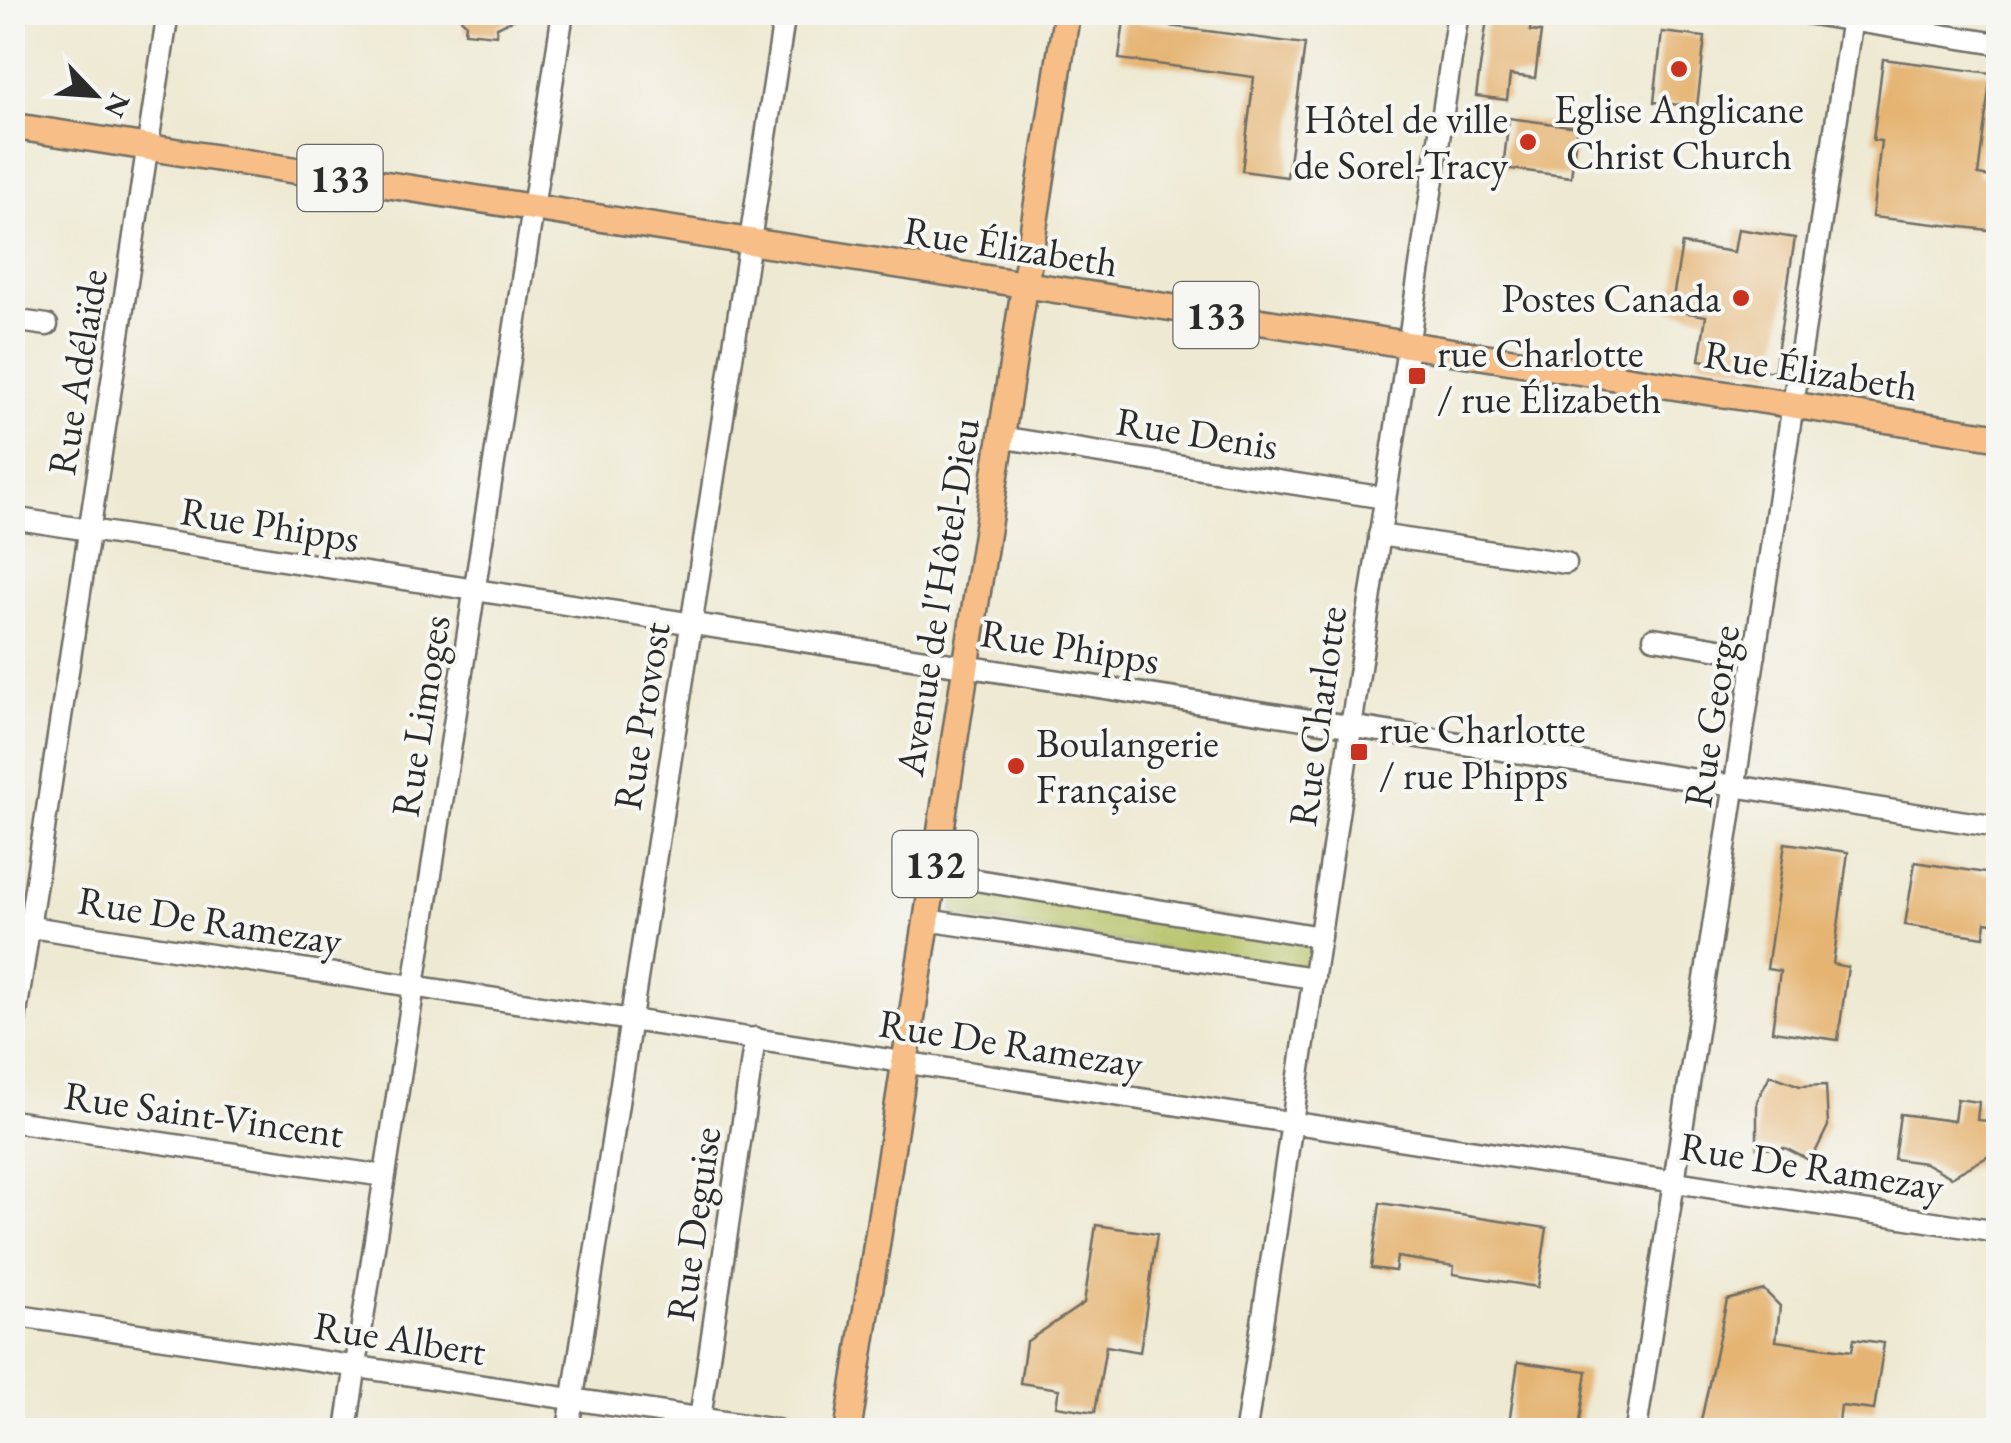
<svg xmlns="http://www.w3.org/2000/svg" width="2011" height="1443" font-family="'EB Garamond',serif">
  <rect width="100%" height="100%" fill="#f6f6f2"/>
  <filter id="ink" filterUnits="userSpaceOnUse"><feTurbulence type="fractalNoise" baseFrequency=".01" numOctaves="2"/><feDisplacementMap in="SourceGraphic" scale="20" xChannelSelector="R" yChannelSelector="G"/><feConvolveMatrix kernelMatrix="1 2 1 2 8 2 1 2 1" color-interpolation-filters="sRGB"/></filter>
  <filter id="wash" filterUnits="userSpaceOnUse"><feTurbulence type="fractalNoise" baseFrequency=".0048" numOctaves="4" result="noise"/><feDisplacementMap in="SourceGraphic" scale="40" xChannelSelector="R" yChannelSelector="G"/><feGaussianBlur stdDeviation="2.25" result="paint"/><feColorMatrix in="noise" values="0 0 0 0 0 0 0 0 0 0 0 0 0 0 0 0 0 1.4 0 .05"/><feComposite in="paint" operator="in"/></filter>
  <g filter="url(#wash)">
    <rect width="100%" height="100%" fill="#eee9d2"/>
    <!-- green -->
    <path fill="#b2bf61" stroke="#6e7546" stroke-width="2.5" d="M956,887L1326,931L1319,974L953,917Z"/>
    <g id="blocks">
      <!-- building -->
      <g fill="#e5b472">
        <path d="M454,12H529L497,27L496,35L465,32L466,23Z"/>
        <path d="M1488,12H1532L1530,31L1541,32L1535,78L1510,75L1507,100L1476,96Z"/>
        <path d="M1124,20L1305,44L1287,177L1242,171L1254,77L1119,59Z"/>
        <path d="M1662,32L1705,37L1697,107L1654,102Z"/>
        <path d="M1883,59L1991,73L1978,175L1998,178V231L1872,217L1881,141L1873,140Z"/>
        <path d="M1509,118L1577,127L1571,177L1503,168Z"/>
        <path d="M1738,229L1795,238L1774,372L1699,360L1706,316L1671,310L1682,244L1734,252Z"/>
        <path d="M1785,843L1848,852L1833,964L1848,967L1838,1040L1772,1031L1780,971L1767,969Z"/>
        <path d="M1915,862L1998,875V924L1986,922L1984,937L1905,925Z"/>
        <path d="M1770,1075L1800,1086L1826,1085L1828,1126L1811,1161L1785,1148L1757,1149V1101Z"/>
        <path d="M1957,1099L1979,1102L1977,1120L1998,1122V1151L1951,1177L1925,1163L1894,1159L1900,1114L1954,1121Z"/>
        <path d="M1380,1203L1547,1228L1538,1287L1453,1274L1454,1266L1397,1257L1395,1271L1371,1268Z"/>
        <path d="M1096,1225L1157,1234L1140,1352L1106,1346L1095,1412L1056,1406L1059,1389L1020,1383L1026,1342L1084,1303Z"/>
        <path d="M1764,1290L1780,1306L1776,1341L1852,1351L1854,1339L1884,1343L1874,1410L1841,1406L1838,1430H1699L1727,1300Z"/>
        <path d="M1518,1362L1587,1371L1579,1429L1538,1423L1537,1430H1508Z"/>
      </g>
    </g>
  </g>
  <g filter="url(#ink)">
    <use href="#blocks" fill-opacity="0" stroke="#6f6e65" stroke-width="2.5"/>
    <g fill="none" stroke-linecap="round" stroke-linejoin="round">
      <!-- minor casing -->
      <g stroke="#6f6e65" stroke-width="25">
        <g id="minor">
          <path d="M1799,12L1998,44"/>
          <path d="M12,320L47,325"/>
          <path d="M999,437L1385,498"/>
          <path d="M12,518L1998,827"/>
          <path d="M1379,535L1566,563"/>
          <path d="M1654,638L1755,655"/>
          <path d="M934,873L1320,937"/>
          <path d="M926,920L1314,978"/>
          <path d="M12,924L1998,1232"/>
          <path d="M12,1040L168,12"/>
          <path d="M12,1121L384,1176"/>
          <path d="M12,1315L777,1430"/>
          <path d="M700,1419L755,1038"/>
          <path d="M346,1430L563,12"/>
          <path d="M568,1430L785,12"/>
          <path d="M1246,1430L1458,12"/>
          <path d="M1636,1430L1853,12"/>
        </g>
      </g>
      <!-- major casing -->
      <g stroke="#6f6e65" stroke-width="30">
        <g id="major">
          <path d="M12,126L1998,437"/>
          <path d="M848,1430L1067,12"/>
        </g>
      </g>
      <!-- minor -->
      <use href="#minor" stroke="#fff" stroke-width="20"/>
      <!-- major -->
      <use href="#major" stroke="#f7be87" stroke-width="25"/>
    </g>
  </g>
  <!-- markers -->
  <g fill="#c8321e" stroke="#f6f6f2" stroke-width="4">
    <circle cx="1679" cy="69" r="10"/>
    <circle cx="1528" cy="142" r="10"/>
    <circle cx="1741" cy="298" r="10"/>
    <rect x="1407" y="366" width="20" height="20" rx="5"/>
    <rect x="1349" y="742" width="20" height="20" rx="5"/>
    <circle cx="1016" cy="766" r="10"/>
  </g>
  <g text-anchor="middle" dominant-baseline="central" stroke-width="8" stroke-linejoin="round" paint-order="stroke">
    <!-- shield labels -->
    <g fill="#f6f6f2" stroke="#686867" stroke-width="2.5">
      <rect x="297.5" y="145" width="85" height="66" rx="8"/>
      <rect x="1173.5" y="282" width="85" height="66" rx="8"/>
      <rect x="892.5" y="831" width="85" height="66" rx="8"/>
    </g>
    <g font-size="38" font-weight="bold" fill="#2b2b2b">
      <text x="340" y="178">133</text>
      <text x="1216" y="315">133</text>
      <text x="935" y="864">132</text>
    </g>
    <!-- poi labels -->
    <g font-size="40" fill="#2b2b2b" stroke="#f6f6f2" text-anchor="start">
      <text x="1679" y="109" text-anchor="middle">Eglise Anglicane<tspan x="1679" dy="46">Christ Church</tspan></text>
      <text x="1508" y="119" text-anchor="end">Hôtel de ville<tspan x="1508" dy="46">de Sorel-Tracy</tspan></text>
      <text x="1721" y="298" text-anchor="end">Postes Canada</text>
      <text x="1437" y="353">rue Charlotte<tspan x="1437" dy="46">/ rue Élizabeth</tspan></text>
      <text x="1379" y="729">rue Charlotte<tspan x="1379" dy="46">/ rue Phipps</tspan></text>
      <text x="1036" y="743">Boulangerie<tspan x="1036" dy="46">Française</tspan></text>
    </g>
    <!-- street labels -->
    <g font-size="40" fill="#2b2b2b" stroke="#f6f6f2">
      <text transform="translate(1011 246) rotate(9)">Rue Élizabeth</text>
      <text transform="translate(1811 370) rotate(9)">Rue Élizabeth</text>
      <text transform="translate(77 372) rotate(-81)">Rue Adélaïde</text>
      <text transform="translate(1197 433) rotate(9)">Rue Denis</text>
      <text transform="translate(270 524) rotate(9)">Rue Phipps</text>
      <text transform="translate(937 597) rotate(-81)">Avenue de l'Hôtel-Dieu</text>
      <text transform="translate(1070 646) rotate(9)">Rue Phipps</text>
      <text transform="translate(420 716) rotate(-81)">Rue Limoges</text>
      <text transform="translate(641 716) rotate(-81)">Rue Provost</text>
      <text transform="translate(1317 716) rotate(-82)">Rue Charlotte</text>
      <text transform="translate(1711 716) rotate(-81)">Rue George</text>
      <text transform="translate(210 920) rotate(9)">Rue De Ramezay</text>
      <text transform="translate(1011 1043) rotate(9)">Rue De Ramezay</text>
      <text transform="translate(204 1114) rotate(8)">Rue Saint-Vincent</text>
      <text transform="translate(1812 1166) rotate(9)">Rue De Ramezay</text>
      <text transform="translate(693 1224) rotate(-82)">Rue Deguise</text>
      <text transform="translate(400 1338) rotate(9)">Rue Albert</text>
    </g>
  </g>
  <!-- margin -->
  <rect width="2011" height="1443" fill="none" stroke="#f6f6f2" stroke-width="50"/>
  <!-- north arrow -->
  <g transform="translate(95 95) rotate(115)" stroke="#f6f6f2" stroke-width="8" paint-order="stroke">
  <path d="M0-8L18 38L0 25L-18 38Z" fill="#2b2b2b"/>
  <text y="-15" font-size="28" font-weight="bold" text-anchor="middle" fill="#2b2b2b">N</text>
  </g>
</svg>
